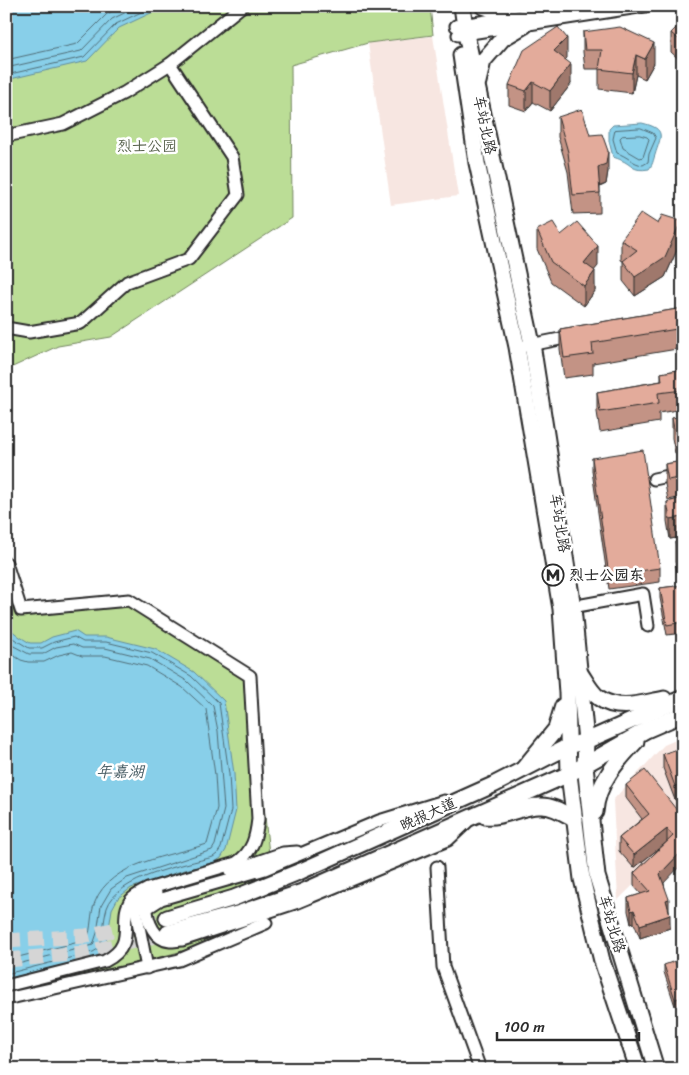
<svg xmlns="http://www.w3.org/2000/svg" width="689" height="1075" font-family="Sriracha,'LXGW WenKai TC',sans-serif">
  <rect width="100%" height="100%" fill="#fff"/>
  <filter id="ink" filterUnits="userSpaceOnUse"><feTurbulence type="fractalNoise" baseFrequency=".02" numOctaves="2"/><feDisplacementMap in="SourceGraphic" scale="10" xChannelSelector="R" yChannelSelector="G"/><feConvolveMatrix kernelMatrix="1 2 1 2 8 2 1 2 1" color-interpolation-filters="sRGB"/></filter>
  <g filter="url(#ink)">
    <!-- built -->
    <g fill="#f7e6e1">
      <path d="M433,36L458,196L391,205L368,43Z"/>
      <path d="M683,737V840L680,839L618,900L613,800L664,745Z"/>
    </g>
    <!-- green -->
    <g fill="#bbdd96" stroke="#738460">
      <path d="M6,6H430L433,35L368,43L291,65L292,218L111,337L58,346L6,370Z"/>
      <path d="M6,563L21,609L129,600L250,676L274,901L205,945L6,998Z"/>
    </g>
    <!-- water -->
    <g fill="#88cfe9" stroke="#638d9d">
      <path d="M6,6H166L119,28L87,61L6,80Z"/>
      <path d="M642,123C667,129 661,136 655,155C653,161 653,164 649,169C632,172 633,165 621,160C619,159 616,158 613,157L609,141V129L613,125Z"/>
      <path d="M6,626L20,637L30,643H41L52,637L75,631L84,637H106L155,649L194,672L224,701L234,774L236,810L226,850L221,858L215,862L181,871L131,888L118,898L112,909L108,935L103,952L95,957L6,979Z"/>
    </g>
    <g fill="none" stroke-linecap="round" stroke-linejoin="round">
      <!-- shore -->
      <g stroke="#506d77" stroke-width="1">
        <path d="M6,60L77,44L107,14L122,6"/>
        <path d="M6,68L81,51L112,19L139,6"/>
        <path d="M6,75L84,57L116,24L154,6"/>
        <path d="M641,128L653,133L656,138L649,154L648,162L643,165C633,164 627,156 617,153L613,139L615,130Z"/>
        <path d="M640,135L647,137L649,139L643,157L640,158L623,148L620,138L622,136Z"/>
        <path d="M6,634L29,648H42L54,642L74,637L83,642H106L152,653L191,676L219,703L229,774L231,810L221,848L217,854L213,857C184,865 117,877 107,908C103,921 104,936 98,949L93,952L6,974"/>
        <path d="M6,642L29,654H43L56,647L73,644L82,648H105L150,659L187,681L213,706L218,731L224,809L215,845L212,850L127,878L111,889L101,906L97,933L93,945L6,967"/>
        <path d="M6,651L21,660L28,662H44L59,655L72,652L82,656H105L147,666L182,687L206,709L215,775L217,808L207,844C171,856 110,862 95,902C90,914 92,928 87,940L6,960"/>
      </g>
      <!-- major-tunnel -->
      <g stroke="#d5d5d5" stroke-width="15" stroke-dasharray="15 8" stroke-linecap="butt">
        <path d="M6,941L86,936L167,918"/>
        <path d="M6,960L84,953L168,933"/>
      </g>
      <!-- minor casing -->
      <g stroke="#2b2b2b" stroke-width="15">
        <g id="minor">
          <path d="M456,26L578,6"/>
          <path d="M458,35L645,6"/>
          <path d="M6,136L63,124L124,93L170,64L242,6"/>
          <path d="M6,328L29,332L81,323L127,282L189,259L238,195L232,157L170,64"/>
          <path d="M525,346L575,336"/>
          <path d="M654,479L683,473"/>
          <path d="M6,563L21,610L129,600L250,676L258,819C256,837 253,852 236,863L148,889C142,892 135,895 131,900C117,919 139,944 105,961L6,986"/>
          <path d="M566,608L643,594L648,626"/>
          <path d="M444,801L379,821L265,869L161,899L147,908C147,922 155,940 170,941C174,941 179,940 182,940L298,902L448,840L467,822"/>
          <path d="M437,867L443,967L480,1069"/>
          <path d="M231,871L283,853L297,852"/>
          <path d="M147,968L136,911L146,896L156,893"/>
          <path d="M6,999L179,960L266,923"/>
        </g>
      </g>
      <!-- major casing -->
      <g stroke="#2b2b2b" stroke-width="19">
        <g id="major">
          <path d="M462,6L466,34L532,344L573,608L586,741L585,765L597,876L656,1069"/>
          <path d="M483,6L512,16"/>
          <path d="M461,55L477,163L517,347L561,609L567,693L569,774L582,879L602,961L638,1069"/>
          <path d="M478,82L483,61L503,38L525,25"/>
          <path d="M580,673C585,680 591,693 599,698C618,712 643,703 664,699"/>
          <path d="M524,768L556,729L563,706"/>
          <path d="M595,812C597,783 617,761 636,741"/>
          <path d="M485,816C504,818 520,806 539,806C552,805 564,813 575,819"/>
          <path d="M167,918L234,898L301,871L493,785L569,746L586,741L683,698"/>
          <path d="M168,933L237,914L302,892L569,774L646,730L683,714"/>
        </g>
      </g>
      <!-- minor -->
      <use href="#minor" stroke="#fff" stroke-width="11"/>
      <!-- major -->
      <use href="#major" stroke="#fff" stroke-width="15"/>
    </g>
    <!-- wall -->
    <g fill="#c39385" stroke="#2b2b2b">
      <path d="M683,21V63L671,52V33Z"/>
      <path d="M583,32L654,63L645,79L636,75L632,93L599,89V69H585L583,52Z"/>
      <path d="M567,58L565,60L571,84L550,111L533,102L526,111L509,105V85Z"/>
      <path d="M558,117L590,135L608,171L606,184L600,187V213L573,214L568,172L558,137Z"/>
      <path d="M537,230L561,235L598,266L594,270L595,291L584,306L551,282L537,249Z"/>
      <path d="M621,240L681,241L665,277L635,296L623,281V261L621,260Z"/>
      <path d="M683,308V348L593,363V374L564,378L560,349V329Z"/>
      <path d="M683,369V409L659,413V422L600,432L597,412V392L661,381V373Z"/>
      <path d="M683,416V452L675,453L672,438V418Z"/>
      <path d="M592,458L660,568V582L609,589L592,471Z"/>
      <path d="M683,461V497L668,500L665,484V464Z"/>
      <path d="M683,498V537L670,539L667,521V502Z"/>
      <path d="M683,540V579L679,580L675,562V542Z"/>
      <path d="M683,585V633L667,635L660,598V588Z"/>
      <path d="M683,747V797L675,800L663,768V754Z"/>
      <path d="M626,785L683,818L664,883L669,911L670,928L640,938L634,923L631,924L628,911V898L641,894L634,886V873L667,842L634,868L619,851V838L642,819L626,798Z"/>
      <path d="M664,965L683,986L675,1006L664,972Z"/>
      <path d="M683,1039L682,1059L677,1048V1041Z"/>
    </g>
    <!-- shaded-wall -->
    <g fill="#9f786c" stroke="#2b2b2b">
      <path d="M567,38V58L554,71V51Z"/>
      <path d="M654,43V63L645,79V59Z"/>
      <path d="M636,55V75L632,93V73Z"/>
      <path d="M571,64V84L550,111V91Z"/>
      <path d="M533,82V102L526,111V91Z"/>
      <path d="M608,151V171L606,184L598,187V167Z"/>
      <path d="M681,221V241L665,277L635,296V277Z"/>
      <path d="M598,246V266L584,283V263Z"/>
      <path d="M595,271V291L584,306V286Z"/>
      <path d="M683,517V537L670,539V519Z"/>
      <path d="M683,783V797L675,800V786Z"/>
      <path d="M667,829V842L634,868V855Z"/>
      <path d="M683,850V863L660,887V874Z"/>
      <path d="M669,899V912L666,900Z"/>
      <path d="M634,910V923L631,924V911Z"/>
      <path d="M670,915V928L640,938V925Z"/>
      <path d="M683,997V1004L675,1006V999Z"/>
    </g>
    <!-- building -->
    <g fill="#e3ab9b" stroke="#2b2b2b">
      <path d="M683,21V43L671,33Z"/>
      <path d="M558,27L567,38L554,51L571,64L550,91L533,82L526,91L509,85L524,50Z"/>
      <path d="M620,27L654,43L645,59L636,55L632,73L599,69L602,50H585L583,32Z"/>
      <path d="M582,109L590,135L602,134L608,151L606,164L598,167L600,193L573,195L568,152L558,117Z"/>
      <path d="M641,213L658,224L662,215L681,221L665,257L635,277L623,261L637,250L621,240Z"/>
      <path d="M553,222L561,235L577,222L598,246L584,263L595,271L584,286L551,262L537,230Z"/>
      <path d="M683,308V328L592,343L593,354L564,358L560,329Z"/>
      <path d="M683,369V390L658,393L659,403L600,412L597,392L662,381L661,373Z"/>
      <path d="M683,416V432L675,434L672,418Z"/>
      <path d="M643,450L660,568L609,575L592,458Z"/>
      <path d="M683,461V477L668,480L665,464Z"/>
      <path d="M683,498V517L670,519L667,502Z"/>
      <path d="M683,540V559L679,560L675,542Z"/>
      <path d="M683,585V622L667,625L660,588Z"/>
      <path d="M683,747V783L675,786L663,754Z"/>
      <path d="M645,770L683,818V850L660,874L669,899L666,900L670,915L640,925L634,910L631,911L628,898L650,891L634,873L673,836L667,829L634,855L619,838L649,814L626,785Z"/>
      <path d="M675,961L683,986V997L675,999L664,965Z"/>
      <path d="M683,1039V1052H682L677,1041Z"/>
    </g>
  </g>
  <!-- icons -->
  <defs>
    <g id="metro-ring" transform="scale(1.125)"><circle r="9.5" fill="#fff" stroke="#2b2b2b" stroke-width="1.5"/><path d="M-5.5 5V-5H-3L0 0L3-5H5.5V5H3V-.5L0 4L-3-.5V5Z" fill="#2b2b2b"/></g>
  </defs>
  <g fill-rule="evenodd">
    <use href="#metro-ring" x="553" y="575"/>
  </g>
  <g text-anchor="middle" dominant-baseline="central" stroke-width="5" stroke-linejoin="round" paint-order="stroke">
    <!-- street labels -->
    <g font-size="15" fill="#2b2b2b" stroke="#fff">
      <text transform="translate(485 125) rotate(78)">车站北路</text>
      <text transform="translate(560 523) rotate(81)">车站北路</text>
      <text transform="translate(428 814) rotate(-24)">晚报大道</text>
      <text transform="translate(612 924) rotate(73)">车站北路</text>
    </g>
    <!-- park labels -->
    <g font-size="15" fill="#56604b" stroke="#fff">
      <text x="147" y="146">烈士公园</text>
    </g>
    <!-- poi labels -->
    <g font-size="15" font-weight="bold" fill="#2b2b2b" stroke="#fff" text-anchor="start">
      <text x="569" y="575">烈士公园东</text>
    </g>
    <!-- water labels -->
    <g font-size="16" font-style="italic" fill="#475c64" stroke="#fff">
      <text x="120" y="771">年嘉湖</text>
    </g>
  </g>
  <!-- margin -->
  <rect width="689" height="1075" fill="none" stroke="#fff" stroke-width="25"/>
  <rect x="12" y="12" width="664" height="1050" fill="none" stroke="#2b2b2b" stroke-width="2" filter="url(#ink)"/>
  <!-- scale -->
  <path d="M497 1032v8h142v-8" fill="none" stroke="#2b2b2b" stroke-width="2.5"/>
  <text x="504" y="1032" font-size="15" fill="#2b2b2b" stroke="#ffffff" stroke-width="4" paint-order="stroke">100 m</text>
</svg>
